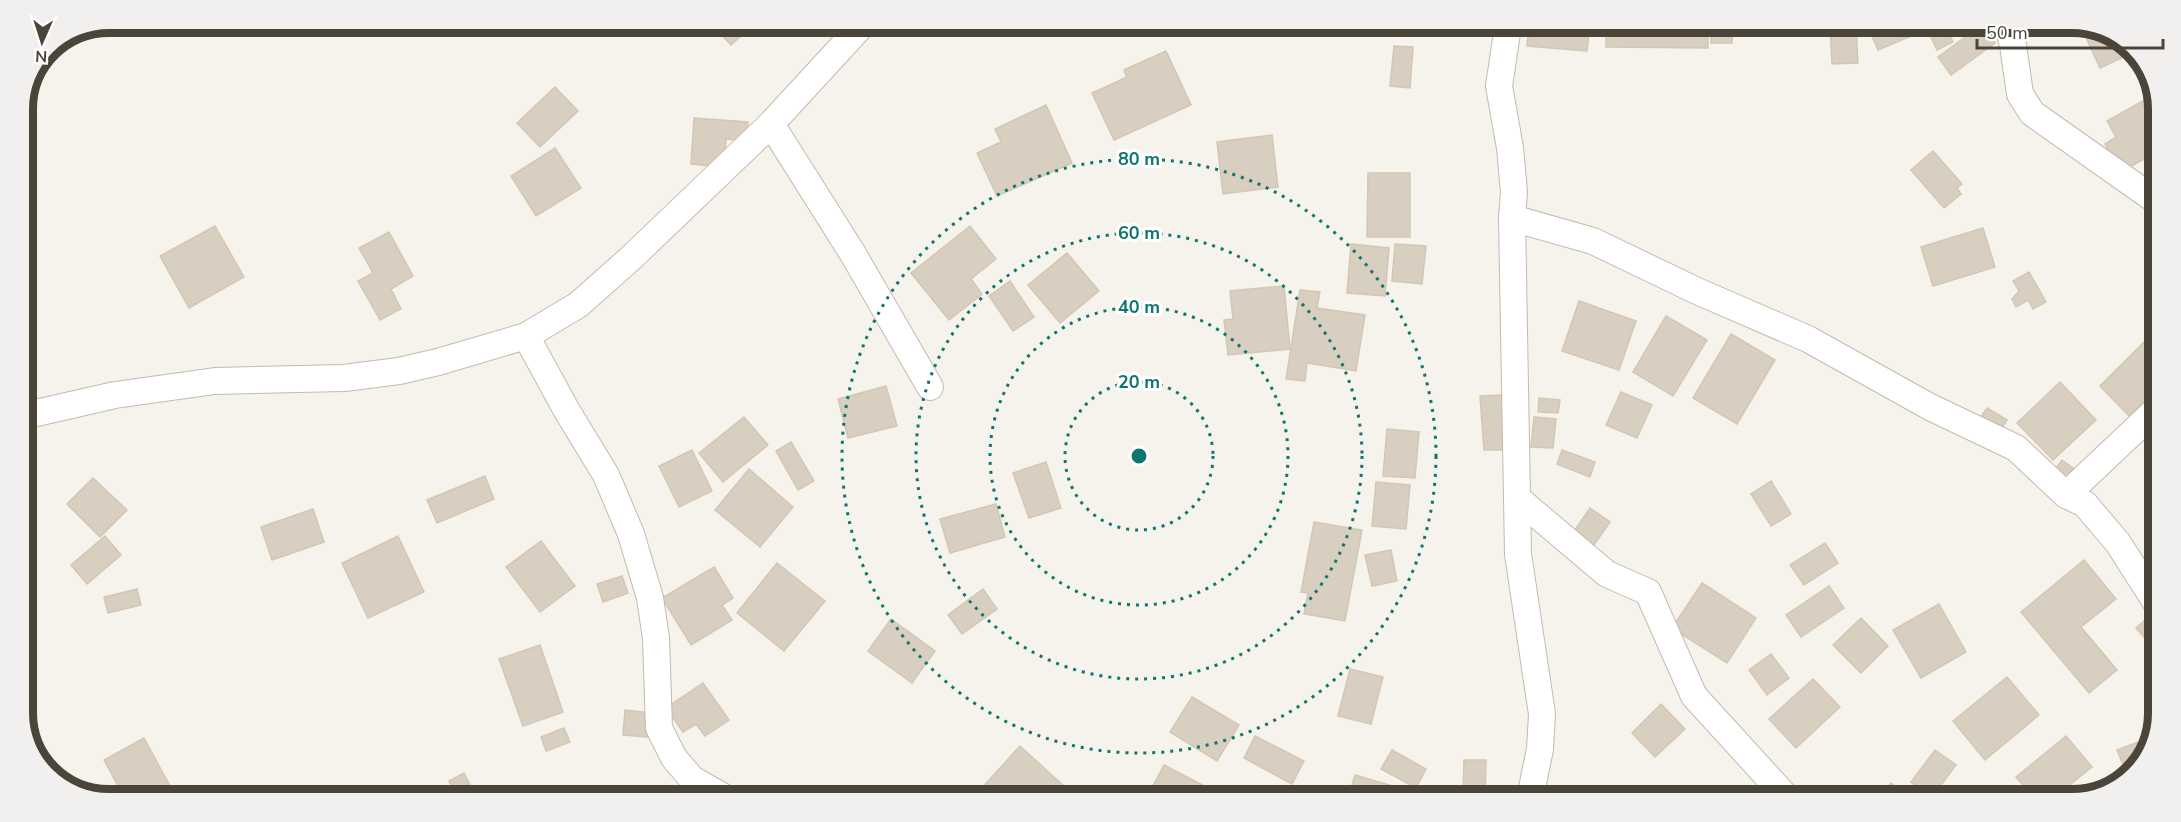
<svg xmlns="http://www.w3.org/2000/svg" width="2181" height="822" font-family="'Nunito Sans',sans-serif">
  <rect width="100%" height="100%" fill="#f6f3ec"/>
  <!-- building -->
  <g fill="#d8cfc1" stroke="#d3c7b4" stroke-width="1.5">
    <path d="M711,24H754L731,45Z"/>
    <path d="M1529,26L1589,31L1587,51L1527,46Z"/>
    <path d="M1606,26H1708V48L1606,47Z"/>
    <path d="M1712,26H1733L1732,43H1711Z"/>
    <path d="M1830,27H1856L1858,63L1832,64Z"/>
    <path d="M1868,27H1930V28L1878,50Z"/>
    <path d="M1942,27H1946L1953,42L1937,50L1929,33Z"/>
    <path d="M1979,27H1983L1995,43L1951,75L1938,57Z"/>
    <path d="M2081,27H2100L2134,52L2100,68Z"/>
    <path d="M1394,46L1413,47L1410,88L1390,86Z"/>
    <path d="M1166,51L1191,105L1114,140L1092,93L1127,77L1124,70Z"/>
    <path d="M555,87L578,111L540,147L517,123Z"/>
    <path d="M2155,94L2158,103V151L2121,172L2105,144L2116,137L2107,121Z"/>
    <path d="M1046,105L1072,163L997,196L977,153L1001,142L995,129Z"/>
    <path d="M694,118L748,122L746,141L726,139L724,167L691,164Z"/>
    <path d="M1272,135L1278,187L1223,194L1217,142Z"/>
    <path d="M555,148L581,188L536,216L511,176Z"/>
    <path d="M1933,151L1962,184L1957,188L1961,194L1944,208L1911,170Z"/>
    <path d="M1368,173H1410V237H1367Z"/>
    <path d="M215,226L244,277L189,308L160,256Z"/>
    <path d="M970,226L996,259L971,279L982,294L949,320L911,273Z"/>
    <path d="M1983,228L1995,267L1933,286L1921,247Z"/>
    <path d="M389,232L413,276L391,289L401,309L380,320L358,281L373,273L359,248Z"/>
    <path d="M1351,244L1389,248L1385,296L1347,293Z"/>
    <path d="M1395,244L1426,246L1422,284L1392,281Z"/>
    <path d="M1067,253L1099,291L1060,323L1028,285Z"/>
    <path d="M2029,272L2046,302L2033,309L2028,300L2016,307L2012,299L2019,291L2013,281Z"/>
    <path d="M1010,281L1034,317L1013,331L989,296Z"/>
    <path d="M1284,286L1290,349L1228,355L1224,320L1233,319L1230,291Z"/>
    <path d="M1300,290L1320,292L1317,308L1365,315L1356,371L1307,363L1305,381L1286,379Z"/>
    <path d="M1579,301L1636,321L1619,370L1562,351Z"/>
    <path d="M1666,316L1707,340L1673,396L1633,372Z"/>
    <path d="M1731,334L1775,360L1737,424L1693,398Z"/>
    <path d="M2145,341L2157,353L2156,390L2129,416L2100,386Z"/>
    <path d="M2060,382L2096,420L2053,460L2017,423Z"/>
    <path d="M886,386L897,426L848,438L838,399Z"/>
    <path d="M1621,392L1652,405L1637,438L1606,425Z"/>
    <path d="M1503,395L1508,450H1484L1480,396Z"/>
    <path d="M1539,398L1560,400L1558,413L1538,412Z"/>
    <path d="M1987,408L2007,420L1997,436L1976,424Z"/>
    <path d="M744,417L768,445L723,482L699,453Z"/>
    <path d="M1534,417L1556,419L1553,448L1531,447Z"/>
    <path d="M1387,429L1419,432L1415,478L1383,476Z"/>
    <path d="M791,442L814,481L798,490L776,451Z"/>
    <path d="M692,450L712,491L679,507L659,466Z"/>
    <path d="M1562,450L1595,462L1590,477L1557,464Z"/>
    <path d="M2062,460L2078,472L2067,487L2051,475Z"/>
    <path d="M1046,462L1061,508L1029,518L1013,473Z"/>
    <path d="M749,469L793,507L760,547L715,510Z"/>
    <path d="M485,476L494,499L437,523L427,500Z"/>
    <path d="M93,478L127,510L100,537L67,504Z"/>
    <path d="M1771,481L1791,514L1771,526L1751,494Z"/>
    <path d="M1376,482L1410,485L1406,529L1372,526Z"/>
    <path d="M996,504L1005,537L950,553L940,519Z"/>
    <path d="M1590,508L1610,522L1592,548L1572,534Z"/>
    <path d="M313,509L324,542L272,560L261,527Z"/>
    <path d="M1314,522L1362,530L1345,621L1304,614L1308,593L1301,592Z"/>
    <path d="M105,536L121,555L87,584L71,565Z"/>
    <path d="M398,536L424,592L368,618L342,563Z"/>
    <path d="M541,541L575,586L540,612L506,567Z"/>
    <path d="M1825,543L1838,563L1804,585L1790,565Z"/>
    <path d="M1391,550L1397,581L1372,586L1365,555Z"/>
    <path d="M2084,560L2116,599L2081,627L2117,670L2089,693L2021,612Z"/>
    <path d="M777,563L825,601L784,651L737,613Z"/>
    <path d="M714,567L733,598L722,605L732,620L691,645L662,598Z"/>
    <path d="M622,576L628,593L603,602L597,584Z"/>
    <path d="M1702,583L1756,618L1727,663L1672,628Z"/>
    <path d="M1829,586L1844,608L1801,637L1786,615Z"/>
    <path d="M137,589L141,605L108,613L104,597Z"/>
    <path d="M983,589L997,609L962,634L948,615Z"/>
    <path d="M1939,604L1966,652L1921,678L1893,630Z"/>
    <path d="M1861,618L1888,646L1861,673L1833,645Z"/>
    <path d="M891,619L935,651L912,683L868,651Z"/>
    <path d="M2145,620L2155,631V643L2152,646L2136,628Z"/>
    <path d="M540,645L563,712L523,726L499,659Z"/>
    <path d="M1771,654L1789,678L1767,695L1749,670Z"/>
    <path d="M1350,669L1383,677L1371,724L1338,716Z"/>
    <path d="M23,674L31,697L23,700Z"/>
    <path d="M2007,677L2039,715L1985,760L1953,721Z"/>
    <path d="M1813,679L1840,707L1796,748L1769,719Z"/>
    <path d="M703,683L729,720L705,736L696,724L683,732L666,708Z"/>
    <path d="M1192,697L1239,725L1217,761L1170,732Z"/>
    <path d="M1661,704L1685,729L1655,757L1632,733Z"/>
    <path d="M625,710L650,713L648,737L623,735Z"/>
    <path d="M564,728L570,742L546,751L541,737Z"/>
    <path d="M1255,736L1304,761L1292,784L1244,758Z"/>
    <path d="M2066,736L2092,767L2052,799H2035L2016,777Z"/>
    <path d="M2154,736V741L2128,777L2117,750Z"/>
    <path d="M144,738L171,788L158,795H123L104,760Z"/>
    <path d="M1020,746L1066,788L1058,797H990L981,789Z"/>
    <path d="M1392,750L1426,769L1416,788L1381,769Z"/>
    <path d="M1935,750L1956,765L1932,797L1911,782Z"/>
    <path d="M1464,760H1486L1485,798H1463Z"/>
    <path d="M1164,765L1227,798L1147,797Z"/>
    <path d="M464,773L476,796H457L449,781Z"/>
    <path d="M1355,775L1403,789L1401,798H1348Z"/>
    <path d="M1891,783L1911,799H1878Z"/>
  </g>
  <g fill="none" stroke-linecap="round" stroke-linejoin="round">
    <!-- minor casing -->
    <g stroke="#c2bbae" stroke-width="28">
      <g id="minor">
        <path d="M1508,26L1499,86L1510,148L1514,192L1512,218L1518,554L1542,714L1540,749L1530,798"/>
        <path d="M2008,27L2013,45L2020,94L2032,113L2158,202"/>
        <path d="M771,124L853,254L930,387"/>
        <path d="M1512,218L1593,241L1697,291L1808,339L1930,407L2016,448L2066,495L2085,504L2118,543L2155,601"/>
        <path d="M526,336L567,411L606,475L631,534L650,598L656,638L659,728L674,758L692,779L722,796"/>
        <path d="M23,416L115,395L215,381L344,378L399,371L438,362L526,336L578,305L632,257L771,124L863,24"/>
        <path d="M2066,495L2156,410"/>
        <path d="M1517,498L1607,574L1648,592L1694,696L1788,799"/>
      </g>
    </g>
    <!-- minor -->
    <use href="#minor" stroke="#fff" stroke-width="26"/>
  </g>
  <!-- distance rings -->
  <g fill="none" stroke="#0f766e" stroke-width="3" stroke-dasharray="3 6">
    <circle cx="1139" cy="456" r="74"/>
    <circle cx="1139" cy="456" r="149"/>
    <circle cx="1139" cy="456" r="223"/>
    <circle cx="1139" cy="456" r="297"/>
  </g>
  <!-- crop -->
  <path d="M0 0H2181V822H0ZM109 33H2072A76 76 0 0 1 2148 109V713A76 76 0 0 1 2072 789H109A76 76 0 0 1 33 713V109A76 76 0 0 1 109 33Z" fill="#f1f0ef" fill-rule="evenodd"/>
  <path fill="none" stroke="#4b4439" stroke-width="8" d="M109 33H2072A76 76 0 0 1 2148 109V713A76 76 0 0 1 2072 789H109A76 76 0 0 1 33 713V109A76 76 0 0 1 109 33Z"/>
  <circle cx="1139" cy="456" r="9" fill="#0f766e" stroke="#fff" stroke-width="3"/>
  <g font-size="18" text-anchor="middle" font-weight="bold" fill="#0f766e" stroke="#fff" stroke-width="6" stroke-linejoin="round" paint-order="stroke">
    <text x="1139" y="165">80 m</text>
    <text x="1139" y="239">60 m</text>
    <text x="1139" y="313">40 m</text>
    <text x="1139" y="388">20 m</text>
  </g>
  <!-- north arrow -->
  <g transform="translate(42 42) rotate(183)" stroke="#ffffff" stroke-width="4.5" paint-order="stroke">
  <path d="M0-4.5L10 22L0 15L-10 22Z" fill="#4b4439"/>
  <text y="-9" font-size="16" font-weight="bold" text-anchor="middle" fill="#4b4439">N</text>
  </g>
  <!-- scale -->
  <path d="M1977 39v9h186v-9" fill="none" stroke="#4b4439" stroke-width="3"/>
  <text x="1986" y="39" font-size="18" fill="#4b4439" stroke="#ffffff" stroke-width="4.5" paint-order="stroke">50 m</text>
</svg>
